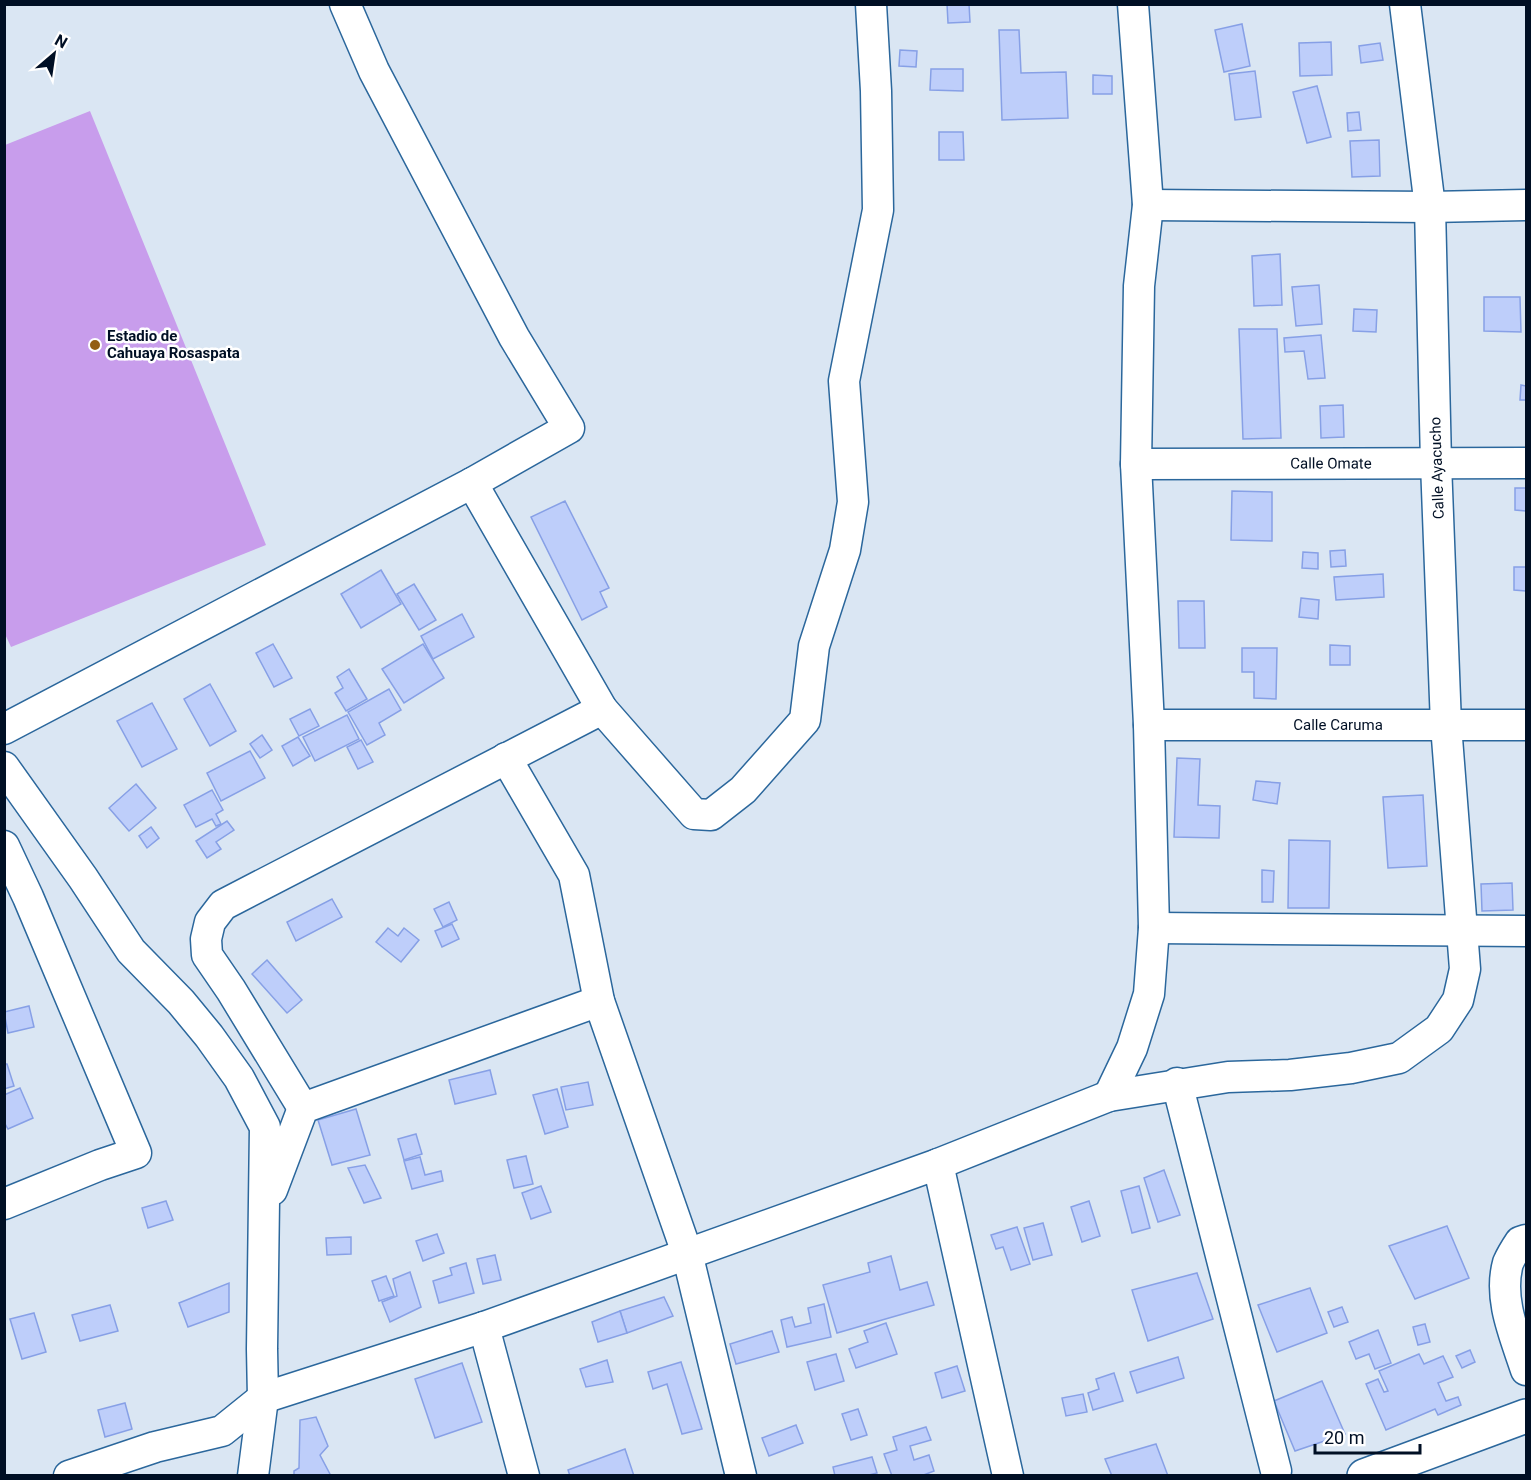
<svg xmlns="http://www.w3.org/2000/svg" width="1531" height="1480" font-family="Roboto,sans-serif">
  <rect width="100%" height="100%" fill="#dae6f3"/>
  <!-- green -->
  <path fill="#c89dec" d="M90,111L266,545L11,647L4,632L5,145Z"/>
  <!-- building -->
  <g fill="#becefa" stroke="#87a0e6" stroke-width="1.5">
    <path d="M947,4H969L970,22L948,23Z"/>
    <path d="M1242,24L1250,66L1224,72L1215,30Z"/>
    <path d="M999,30H1019L1021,73L1066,72L1068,118L1002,120Z"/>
    <path d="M1331,42L1332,75L1300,76L1299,43Z"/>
    <path d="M1380,43L1383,60L1361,63L1359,46Z"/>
    <path d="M900,50L917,51L916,67L899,66Z"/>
    <path d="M931,69H963V91L930,90Z"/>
    <path d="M1255,71L1261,117L1235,120L1229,74Z"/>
    <path d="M1093,75L1112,76V94H1093Z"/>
    <path d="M1317,86L1331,137L1307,143L1293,92Z"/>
    <path d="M1359,112L1361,130L1348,131L1347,113Z"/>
    <path d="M939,132H963L964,160H939Z"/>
    <path d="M1379,140L1380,176L1352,177L1350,141Z"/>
    <path d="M1280,254L1282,305L1254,306L1252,256Z"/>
    <path d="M1319,285L1322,324L1296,326L1292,287Z"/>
    <path d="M1484,297H1520L1521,332L1484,331Z"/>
    <path d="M1354,309L1377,310L1376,332L1353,331Z"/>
    <path d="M1239,329H1277L1281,438L1243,439Z"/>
    <path d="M1321,335L1325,378L1308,379L1304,351L1285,352L1284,338Z"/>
    <path d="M1521,385L1526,386V400H1520Z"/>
    <path d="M1343,405L1344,437L1321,438L1320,406Z"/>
    <path d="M1515,488H1526V511L1515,510Z"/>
    <path d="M1232,491L1272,492V541L1231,540Z"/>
    <path d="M565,501L609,588L600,592L607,607L582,620L531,517Z"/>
    <path d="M1345,550L1346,566L1331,567L1330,551Z"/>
    <path d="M1303,552L1318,553V569L1302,568Z"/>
    <path d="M1514,567H1526V591L1514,590Z"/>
    <path d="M381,570L401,604L361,628L341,594Z"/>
    <path d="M1383,574L1384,597L1336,600L1334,577Z"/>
    <path d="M414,584L436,620L419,630L397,594Z"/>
    <path d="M1301,598L1319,600L1318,619L1299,617Z"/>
    <path d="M1178,601H1204L1205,648H1179Z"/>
    <path d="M462,614L474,637L433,659L421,636Z"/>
    <path d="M273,644L292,678L274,687L256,653Z"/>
    <path d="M423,644L444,678L404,703L382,669Z"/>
    <path d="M1330,645L1350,646V665H1330Z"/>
    <path d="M1242,648H1277L1276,699L1254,698V672H1242Z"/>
    <path d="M349,669L367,699L346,711L335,693L343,688L337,677Z"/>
    <path d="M210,684L236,731L210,746L184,699Z"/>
    <path d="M389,689L401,710L379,723L385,735L367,745L348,712Z"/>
    <path d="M152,703L177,749L142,767L117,721Z"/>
    <path d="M310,709L319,726L299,736L290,719Z"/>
    <path d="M347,715L359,739L315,761L303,737Z"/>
    <path d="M262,735L272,750L260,758L250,744Z"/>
    <path d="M298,737L310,756L293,766L282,746Z"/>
    <path d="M361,740L373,762L358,769L347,747Z"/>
    <path d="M250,751L265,778L221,801L207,773Z"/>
    <path d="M1177,758L1200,759L1198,805L1220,806L1219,838L1174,837Z"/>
    <path d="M1256,781L1280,783L1277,804L1253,800Z"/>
    <path d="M136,784L156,808L129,831L109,808Z"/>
    <path d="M212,790L223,810L216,814L221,824L216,826L212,819L196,827L184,805Z"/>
    <path d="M1423,795L1427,866L1388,868L1383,797Z"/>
    <path d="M227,821L234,830L216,842L221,849L207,858L196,841Z"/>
    <path d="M151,827L159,838L147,848L139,836Z"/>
    <path d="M1289,840L1330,841L1329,908H1288Z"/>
    <path d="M1262,870L1274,871L1273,902H1262Z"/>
    <path d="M1512,883L1513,910L1482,911L1481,884Z"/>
    <path d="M332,899L342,917L296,941L287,922Z"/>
    <path d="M449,902L457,920L443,927L434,909Z"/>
    <path d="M452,924L459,939L442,947L435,931Z"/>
    <path d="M388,928L398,936L404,928L419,940L401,962L376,942Z"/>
    <path d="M267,960L302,1000L287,1013L252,974Z"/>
    <path d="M29,1006L34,1027L8,1033L4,1012Z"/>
    <path d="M4,1064H7L14,1086L4,1089Z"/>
    <path d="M490,1070L496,1094L455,1104L449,1080Z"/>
    <path d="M588,1082L593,1105L566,1110L561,1087Z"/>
    <path d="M20,1088L33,1118L8,1129L4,1122V1095Z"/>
    <path d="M557,1089L568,1127L545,1134L533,1095Z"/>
    <path d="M356,1109L370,1155L332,1165L318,1120Z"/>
    <path d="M416,1134L422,1154L404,1160L398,1139Z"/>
    <path d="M526,1156L533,1184L514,1188L507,1160Z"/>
    <path d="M420,1157L425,1175L441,1171L443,1181L412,1189L404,1161Z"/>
    <path d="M365,1165L381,1198L364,1203L348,1168Z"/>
    <path d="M1164,1170L1180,1215L1158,1222L1144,1178Z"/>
    <path d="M541,1186L551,1212L531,1219L522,1193Z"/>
    <path d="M1139,1186L1150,1228L1132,1233L1121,1191Z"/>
    <path d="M166,1201L173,1220L148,1228L142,1208Z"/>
    <path d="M1089,1201L1100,1236L1082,1242L1071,1207Z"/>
    <path d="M1043,1223L1052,1255L1033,1260L1024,1228Z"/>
    <path d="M1447,1226L1469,1278L1415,1299L1389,1246Z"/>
    <path d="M1017,1227L1030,1264L1011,1270L1003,1247L996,1249L991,1235Z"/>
    <path d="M437,1234L444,1253L423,1261L416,1241Z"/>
    <path d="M351,1237V1254L327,1255L326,1238Z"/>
    <path d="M495,1255L501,1280L483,1284L477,1259Z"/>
    <path d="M891,1256L900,1290L927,1282L934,1305L837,1333L823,1285L870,1272L868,1263Z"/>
    <path d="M466,1263L474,1293L439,1303L433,1281L452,1275L450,1268Z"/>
    <path d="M410,1272L421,1307L390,1322L382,1302L397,1296L393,1279Z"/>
    <path d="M1197,1273L1213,1319L1148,1341L1132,1290Z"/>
    <path d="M386,1276L394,1296L379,1301L372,1281Z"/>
    <path d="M229,1283V1312L188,1327L179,1303Z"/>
    <path d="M1310,1288L1327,1333L1277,1352L1258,1305Z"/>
    <path d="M664,1297L673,1316L627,1333L620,1311Z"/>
    <path d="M824,1304L831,1337L787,1347L781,1320L792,1317L795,1327L811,1323L808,1308Z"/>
    <path d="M110,1305L118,1331L80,1341L72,1315Z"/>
    <path d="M1342,1307L1348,1322L1334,1327L1328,1312Z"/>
    <path d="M620,1311L627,1333L598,1342L592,1322Z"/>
    <path d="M34,1313L46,1352L22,1359L10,1319Z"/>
    <path d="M886,1323L897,1354L856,1368L849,1349L868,1342L864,1331Z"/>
    <path d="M1425,1324L1430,1342L1418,1345L1413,1327Z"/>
    <path d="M1378,1330L1391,1363L1375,1369L1369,1354L1356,1359L1349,1342Z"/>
    <path d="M772,1331L779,1352L736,1364L730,1344Z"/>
    <path d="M1470,1350L1475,1362L1462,1368L1456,1356Z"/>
    <path d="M836,1354L844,1381L815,1390L807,1362Z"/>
    <path d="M1419,1354L1424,1364L1443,1356L1453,1377L1438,1383L1446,1401L1458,1397L1461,1405L1438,1415L1435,1409L1386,1430L1366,1384L1378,1379L1384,1392L1388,1391L1379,1371Z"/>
    <path d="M1178,1357L1184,1378L1137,1393L1130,1372Z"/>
    <path d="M607,1360L613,1382L586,1387L580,1369Z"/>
    <path d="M681,1362L702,1429L682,1434L667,1384L653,1389L648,1372Z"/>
    <path d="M462,1363L482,1422L435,1438L415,1379Z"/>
    <path d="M957,1366L965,1391L942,1398L935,1373Z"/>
    <path d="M1114,1373L1123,1401L1093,1410L1088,1393L1099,1389L1096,1379Z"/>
    <path d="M1322,1381L1345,1434L1295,1451L1274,1401Z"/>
    <path d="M1083,1394L1087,1412L1066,1416L1062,1398Z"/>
    <path d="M125,1403L132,1429L105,1437L98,1410Z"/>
    <path d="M858,1409L867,1435L851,1440L842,1414Z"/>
    <path d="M316,1417L328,1446L320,1455L331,1476H294V1471L299,1468L300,1420Z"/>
    <path d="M796,1425L803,1443L769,1456L762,1438Z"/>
    <path d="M926,1427L931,1440L910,1446L914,1460L929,1455L934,1471L921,1476H892L884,1454L897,1450L893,1437Z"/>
    <path d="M1156,1444L1168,1476H1112L1105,1459Z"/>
    <path d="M625,1449L634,1476H570L568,1470Z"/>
    <path d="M872,1457L877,1473L865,1476H835L833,1467Z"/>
  </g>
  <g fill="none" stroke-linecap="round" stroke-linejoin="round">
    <!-- minor casing -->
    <g stroke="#2b679c" stroke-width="33">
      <g id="minor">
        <path d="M1148,205L1430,207L1526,205"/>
        <path id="s1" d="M1136,464L1526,463"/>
        <path d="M472,483L602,709L694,814L711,815L743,790L805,720L814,646L845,550L853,502L844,381L878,210L876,91L871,4"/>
        <path id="s2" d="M1149,725H1526"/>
        <path d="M4,729L472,483L569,428L514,337L374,71L345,4"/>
        <path d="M506,758L574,875L599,1001L687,1253L741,1476"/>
        <path d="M4,767L83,878L131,951L181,1002L209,1036L239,1078L265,1127L262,1349L263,1398L253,1476"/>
        <path d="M4,846L28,897L136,1153L100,1165L4,1204"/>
        <path d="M1154,928L1526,931"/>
        <path d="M1177,1083L1276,1471"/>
        <path d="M1109,1096L1132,1048L1149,994L1154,928L1149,725L1136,464L1139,286L1148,205L1133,4"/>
        <path d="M303,1108L231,990L207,955L206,939L210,922L223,905L602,709"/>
        <path d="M938,1164L1008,1476"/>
        <path d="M272,1190L303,1108L599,1001"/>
        <path d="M1526,1240L1520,1242C1516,1248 1511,1256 1508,1263C1498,1299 1515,1336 1526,1370"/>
        <path d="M484,1327L524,1476"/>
        <path d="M69,1476L155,1447L222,1431L263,1398L484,1327L938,1164L1109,1096L1228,1077L1290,1075L1351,1068L1399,1058L1439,1029L1458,1000L1465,969L1446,725L1436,463L1430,207L1405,4"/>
      </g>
    </g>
    <!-- secondary casing -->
    <g stroke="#2b679c" stroke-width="36">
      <path id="secondary" d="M1364,1476L1526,1416"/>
    </g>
    <!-- minor -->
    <use href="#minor" stroke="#fff" stroke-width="30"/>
    <!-- secondary -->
    <use href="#secondary" stroke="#fff" stroke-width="33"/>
  </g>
  <!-- markers -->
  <circle fill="#935e14" stroke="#fff" stroke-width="2" cx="95" cy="345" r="6"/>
  <g text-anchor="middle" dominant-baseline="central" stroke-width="5" stroke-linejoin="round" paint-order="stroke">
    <!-- poi labels -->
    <g font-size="15" font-weight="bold" fill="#000f24" stroke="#fff" text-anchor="start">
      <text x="107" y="336">Estadio de<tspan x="107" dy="17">Cahuaya Rosaspata</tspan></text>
    </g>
    <!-- street labels -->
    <g font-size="15" fill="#000f24" stroke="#fff">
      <text stroke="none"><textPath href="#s1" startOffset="195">Calle Omate</textPath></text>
      <text transform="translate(1437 468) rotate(-92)">Calle Ayacucho</text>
      <text stroke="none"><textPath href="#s2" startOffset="189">Calle Caruma</textPath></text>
    </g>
  </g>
  <!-- border -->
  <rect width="1531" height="1480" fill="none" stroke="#000f24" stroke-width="12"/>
  <!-- north arrow -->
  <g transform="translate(54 54) rotate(29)" stroke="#ffffff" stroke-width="4.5" paint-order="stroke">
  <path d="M0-4.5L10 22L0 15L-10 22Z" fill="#000f24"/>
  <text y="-9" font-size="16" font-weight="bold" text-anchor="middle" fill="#000f24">N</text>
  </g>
  <!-- scale -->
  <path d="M1315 1444v9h105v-9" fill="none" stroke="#000f24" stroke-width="3"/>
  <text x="1324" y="1444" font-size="18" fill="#000f24" stroke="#ffffff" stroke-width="4.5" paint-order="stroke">20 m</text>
</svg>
